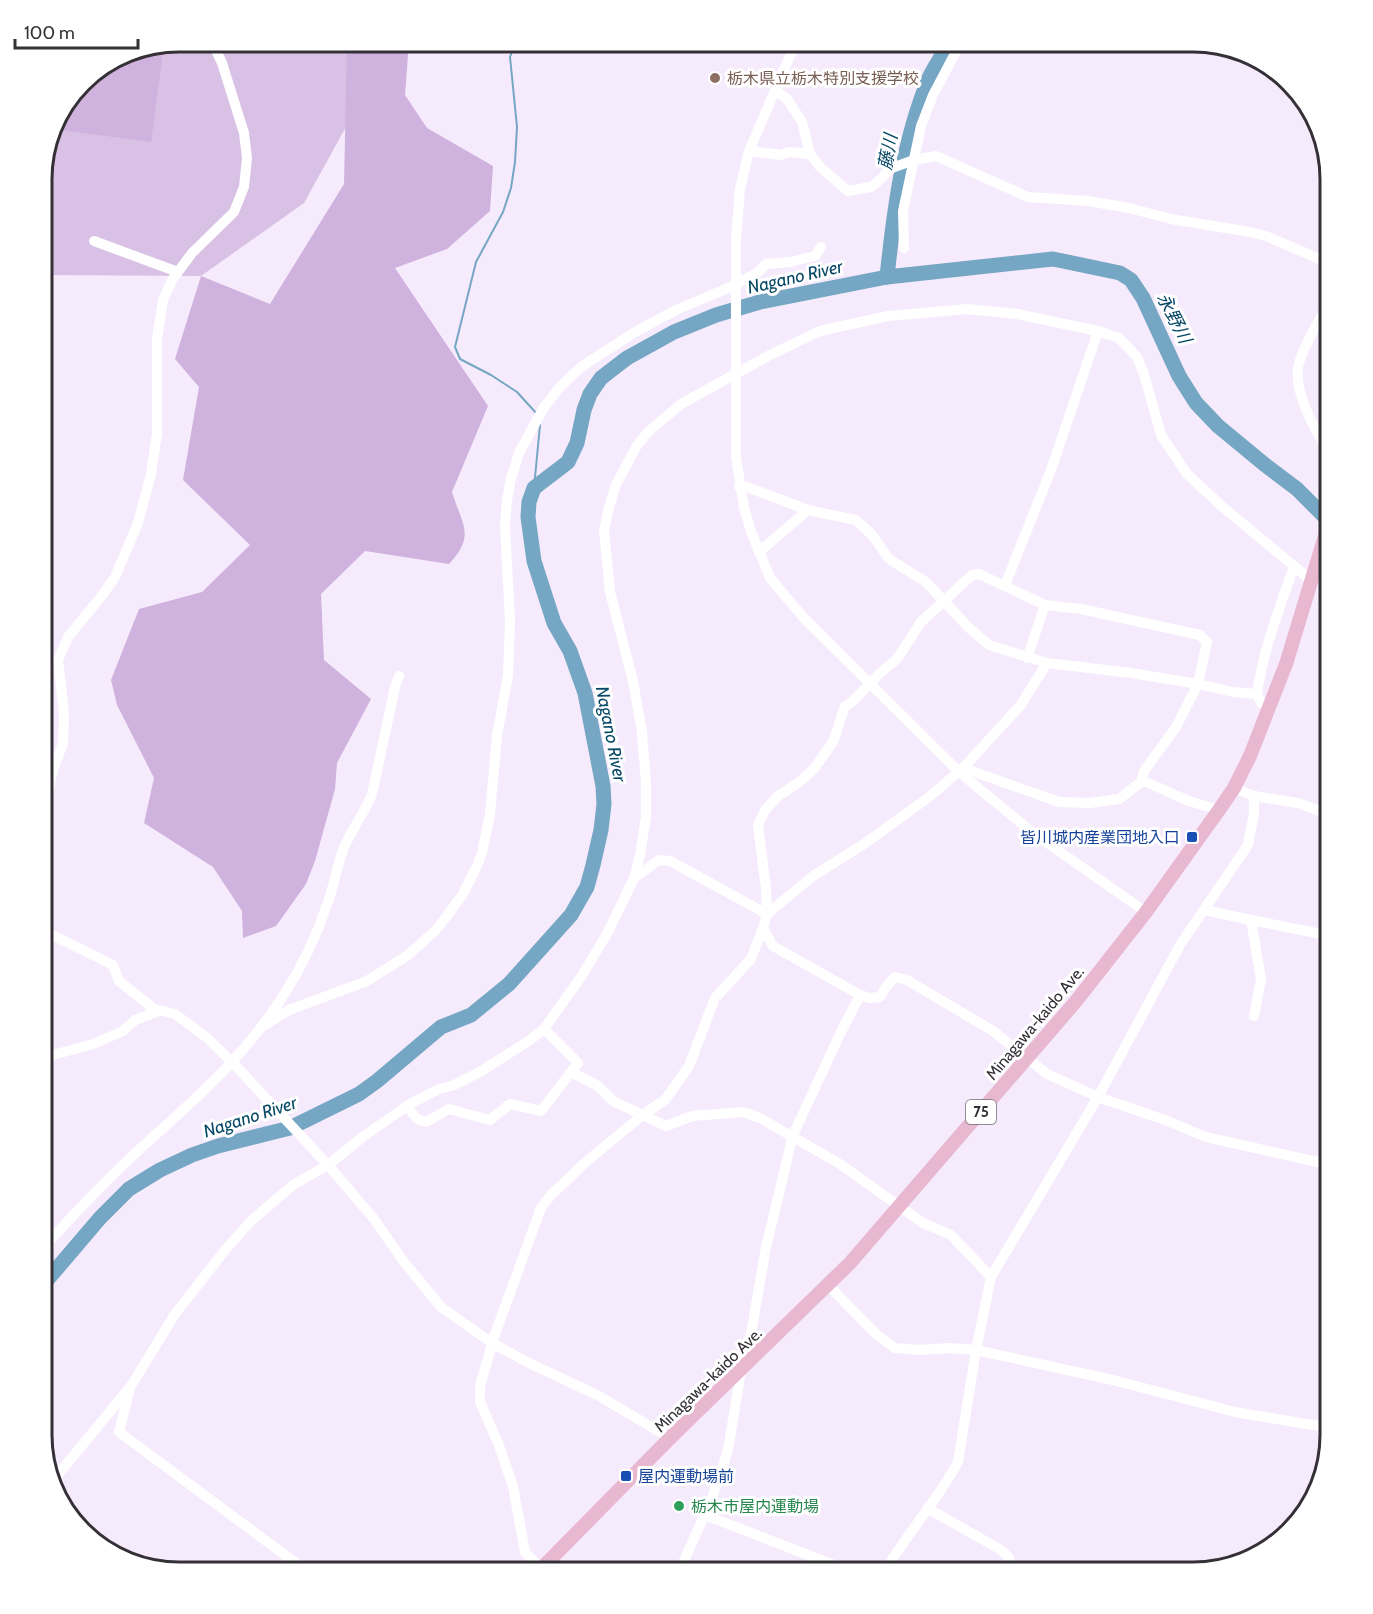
<svg xmlns="http://www.w3.org/2000/svg" width="1373" height="1614" font-family="Cabin,'Noto Sans JP',sans-serif">
  <rect width="100%" height="100%" fill="#f6ebfc"/>
  <!-- green -->
  <path fill="#d9c0e5" d="M179,42H355L352,116L304,203L201,276L42,275V170L56,118L89,76L127,52Z"/>
  <!-- forest -->
  <g fill="#cfb2dd">
    <path d="M347,42H409L405,95L427,128L493,166L490,211L447,249L395,268L488,406L452,492C462,525 476,535 449,564L365,551L321,594L324,660L371,699L337,763L335,789L315,861L306,884L276,926L243,938L242,911L213,867L144,823L154,778L117,705L111,680L139,609L202,592L250,545L183,480L199,387L175,359L201,276L270,304L344,184Z"/>
    <path d="M164,45L151,142L53,129C61,99 98,65 127,53C138,48 152,47 164,45Z"/>
  </g>
  <g fill="none" stroke-linecap="round" stroke-linejoin="round">
    <!-- stream -->
    <g stroke="#75a6c3" stroke-width="2">
      <path d="M516,42L510,57L517,127L515,162L511,188L503,212L476,262L455,347L460,359L491,375L517,392L537,414"/>
      <path d="M534,488L540,425"/>
    </g>
    <!-- river -->
    <g stroke="#75a6c3" stroke-width="15">
      <path d="M887,277C894,210 903,141 929,78C935,66 943,54 950,42"/>
      <path d="M42,1286L100,1218L129,1189L160,1170L192,1155L218,1146L290,1128L359,1094L377,1081L441,1027L471,1015L509,984L571,915L587,887L593,865L601,830L604,804L603,786L585,693L570,651L554,623L534,561L528,517L529,502L534,488L568,462L577,443L584,410L590,394L601,378L627,358L674,332L716,315L760,302L887,277L1053,259L1120,273L1131,280L1143,298L1179,376L1196,403L1218,426L1264,464L1297,489L1331,523"/>
    </g>
    <!-- minor -->
    <g stroke="#fff" stroke-width="10">
      <path d="M796,42L749,151L740,189L736,239V457L744,508L750,529L770,578L803,617L959,772L1033,833L1146,912"/>
      <path d="M775,90L787,99L802,122L810,154L820,167L848,191L871,187L882,178L889,169L914,160L936,156L1028,197L1088,201L1129,208L1171,219L1250,232L1266,236L1331,264"/>
      <path d="M749,151L781,155L788,152L810,154"/>
      <path d="M94,241L178,272"/>
      <path d="M904,248L903,211L921,126L933,95L961,42"/>
      <path d="M1331,298C1321,318 1307,339 1300,360C1290,386 1315,433 1331,453"/>
      <path d="M739,487H747L808,510"/>
      <path d="M759,552L808,510L856,520L873,536L889,559L926,582L968,627L989,645L1047,663L1131,673L1198,684L1233,692L1257,694L1261,703L1270,707"/>
      <path d="M1005,585L1051,470L1098,331"/>
      <path d="M1027,658L1045,605"/>
      <path d="M1257,694C1263,650 1280,607 1294,566L1312,582"/>
      <path d="M1141,782H1146L1189,801L1219,810"/>
      <path d="M1234,788L1254,796L1298,803L1331,815"/>
      <path d="M1254,796V813L1248,845L1180,945L1098,1097L1165,1120L1206,1137L1331,1165"/>
      <path d="M42,825L52,773L63,743L64,713L58,660L68,637L100,598L115,577L138,523L151,474L157,434V339L163,300L172,280L192,253L234,212L244,187L247,158L244,133L222,63L212,42"/>
      <path d="M634,878L659,860L670,861L767,914"/>
      <path d="M1204,910L1251,920L1261,979L1254,1016"/>
      <path d="M767,914L813,876L864,844L929,797L963,768L1020,706L1047,663"/>
      <path d="M1251,920L1331,936"/>
      <path d="M763,928L773,946L860,995L869,998L880,997L886,987L895,977L907,980L993,1031L1047,1074L1098,1097L991,1277"/>
      <path d="M42,930L113,965L119,981L154,1009L175,1014L206,1037L233,1063L328,1165L374,1219L404,1262L441,1307L492,1343L527,1362L599,1396L670,1438"/>
      <path d="M260,1028L289,1010L367,981L408,955L435,931L447,916L463,894L477,866L482,853L490,814L497,736L508,675L510,620L505,525L507,500L511,478L519,453L543,409L559,388L581,367L635,332L676,310L735,285L758,272L766,264L790,262L815,256L821,247"/>
      <path d="M544,1029L578,1063L571,1072L598,1086L613,1101L666,1126L692,1116L743,1112L760,1118L840,1164L923,1223L951,1235L991,1277L976,1350L958,1462C937,1501 907,1534 884,1572"/>
      <path d="M42,1058L93,1044L123,1031L135,1020L159,1011"/>
      <path d="M407,1106L417,1119L426,1122L449,1109L490,1120L510,1104L541,1111L571,1072"/>
      <path d="M42,1249C74,1214 106,1180 141,1148C194,1100 244,1058 283,996C302,967 317,935 328,902C334,885 337,867 343,850C351,830 364,814 372,794L395,687L399,676"/>
      <path d="M829,1286L877,1335L895,1348L919,1350L949,1348L976,1350L1113,1380L1235,1412L1331,1428"/>
      <path d="M129,1392L119,1432L308,1572"/>
      <path d="M56,1477L131,1386L175,1314L226,1249L251,1221L293,1185L328,1165L364,1136L410,1104L439,1089L452,1086L480,1072L530,1040L544,1029L581,977L607,934L634,878L640,855L646,817V782L642,732L633,681L610,592L604,531L608,511L616,485L636,447L648,432L681,404L770,355L820,331L888,316L967,309L1017,314L1098,331L1119,338L1137,357L1144,374L1161,435L1187,474L1225,509L1294,566"/>
      <path d="M927,1508L1001,1550L1009,1558L1010,1572"/>
      <path d="M705,1515L852,1572"/>
      <path d="M542,1572L541,1569L525,1552L513,1486L498,1443L480,1402V1386L494,1337L541,1208L551,1195L587,1161L644,1114L665,1100L689,1066L715,998L751,959L763,928L767,914L766,889L758,825L765,810L778,796L798,783L814,769L833,742L845,706L852,702L879,674L897,659L921,622L972,575L979,574L1045,605L1081,609L1200,635L1207,642L1198,684L1176,727L1144,771L1141,782L1119,799L1090,803L1059,802L963,768"/>
      <path d="M679,1572L712,1498L728,1450L741,1371L752,1328L766,1247L793,1135L840,1034L860,995"/>
    </g>
    <!-- major -->
    <path stroke="#e8b7d0" stroke-width="14" d="M538,1572L670,1438L850,1263L1077,1000L1146,912L1219,810L1234,788L1250,756L1286,664L1331,516"/>
  </g>
  <!-- markers -->
  <circle fill="#8d6e63" stroke="#fff" stroke-width="2" cx="715" cy="78" r="6"/>
  <g fill="#1a4fb4" stroke="#fff" stroke-width="2">
    <rect x="1186" y="831" width="12" height="12" rx="3"/>
    <rect x="620" y="1470" width="12" height="12" rx="3"/>
  </g>
  <circle fill="#2e9e5b" stroke="#fff" stroke-width="2" cx="679" cy="1506" r="6"/>
  <g text-anchor="middle" dominant-baseline="central" stroke-width="6" stroke-linejoin="round" paint-order="stroke">
    <!-- shield labels -->
    <rect fill="#fff" stroke="#716e72" stroke-width="1.5" x="966" y="1100" width="30" height="24" rx="4.5"/>
    <g font-size="15" font-weight="bold" fill="#343036">
      <text x="981" y="1112">75</text>
    </g>
    <!-- education labels -->
    <g font-size="16" fill="#785e54" stroke="#fff" text-anchor="start">
      <text x="727" y="78">栃木県立栃木特別支援学校</text>
    </g>
    <!-- transit labels -->
    <g font-size="16" fill="#164399" stroke="#fff" text-anchor="end">
      <text x="1180" y="837">皆川城内産業団地入口</text>
      <text x="638" y="1476" text-anchor="start">屋内運動場前</text>
    </g>
    <!-- street labels -->
    <g font-size="16" fill="#343036" stroke="#fff">
      <text transform="translate(1035 1023) rotate(-50)">Minagawa-kaido Ave.</text>
      <text transform="translate(708 1380) rotate(-44)">Minagawa-kaido Ave.</text>
    </g>
    <!-- leisure labels -->
    <g font-size="16" fill="#27864d" stroke="#fff" text-anchor="start">
      <text x="691" y="1506">栃木市屋内運動場</text>
    </g>
    <!-- water labels -->
    <g font-size="18" font-style="italic" fill="#074967" stroke="#fff">
      <text transform="translate(888 152) rotate(-80)">藤川</text>
      <text transform="translate(795 277) rotate(-13)">Nagano River</text>
      <text transform="translate(1174 318) rotate(63)">永野川</text>
      <text transform="translate(611 734) rotate(79)">Nagano River</text>
      <text transform="translate(250 1117) rotate(-18)">Nagano River</text>
    </g>
  </g>
  <!-- crop -->
  <path d="M0 0H1373V1614H0ZM179 52H1193A127 127 0 0 1 1320 179V1435A127 127 0 0 1 1193 1562H179A127 127 0 0 1 52 1435V179A127 127 0 0 1 179 52Z" fill="#fff" fill-rule="evenodd"/>
  <path fill="none" stroke="#343036" stroke-width="3" d="M179 52H1193A127 127 0 0 1 1320 179V1435A127 127 0 0 1 1193 1562H179A127 127 0 0 1 52 1435V179A127 127 0 0 1 179 52Z"/>
  <!-- scale -->
  <path d="M15 39v9h123v-9" fill="none" stroke="#343036" stroke-width="3"/>
  <text x="24" y="39" font-size="18" fill="#343036" stroke="#ffffff" stroke-width="4.5" paint-order="stroke">100 m</text>
</svg>
